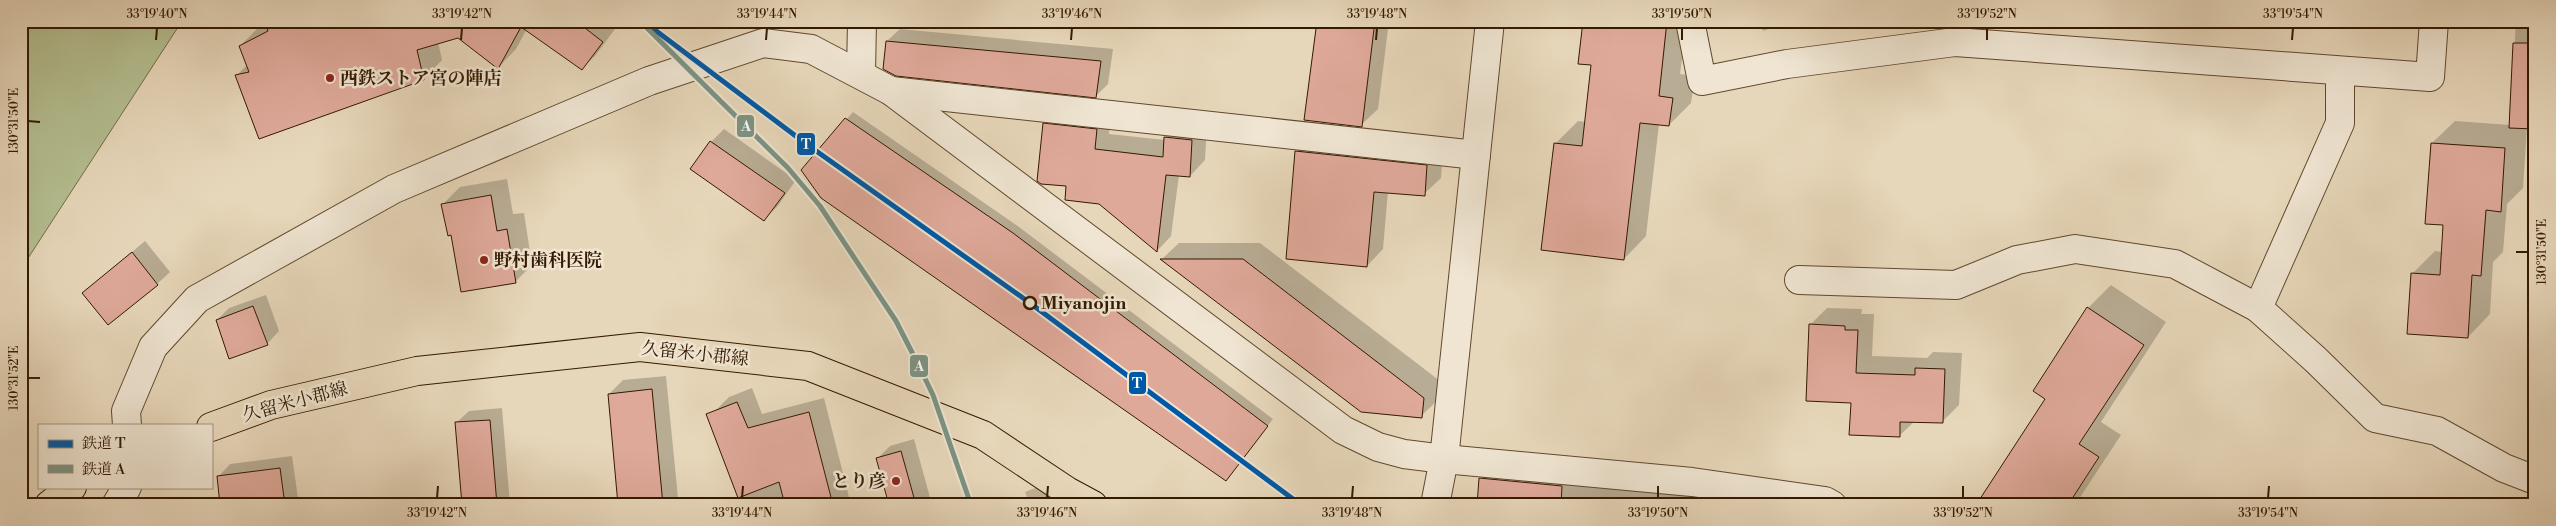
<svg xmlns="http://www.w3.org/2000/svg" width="2556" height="526" font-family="'Libre Bodoni','Noto Serif JP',serif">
  <rect width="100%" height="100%" fill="#e7d7ba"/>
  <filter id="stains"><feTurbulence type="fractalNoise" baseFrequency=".004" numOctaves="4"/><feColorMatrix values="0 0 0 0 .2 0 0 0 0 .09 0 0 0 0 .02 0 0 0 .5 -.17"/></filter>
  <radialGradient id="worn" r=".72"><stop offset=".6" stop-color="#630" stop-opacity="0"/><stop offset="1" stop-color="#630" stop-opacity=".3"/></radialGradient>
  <!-- green -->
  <path fill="#b4be90" stroke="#746c48" d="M21,21H182L21,269Z"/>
  <!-- shadow -->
  <g fill="#0003">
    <path d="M531,21L516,49L498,68L458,36L438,42L442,60L424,79L236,76L247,65L240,46L259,27L267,24Z"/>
    <path d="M565,21H605L615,29L595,56L582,68Z"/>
    <path d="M1318,21H1389L1378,109L1361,125Z"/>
    <path d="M1584,21H1687L1680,74L1695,76L1691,103L1669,125L1659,124L1646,236L1624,259L1555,144L1578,121L1586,122L1592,64Z"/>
    <path d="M1724,21H1741L1725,25Z"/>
    <path d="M1759,21H1792L1763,31Z"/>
    <path d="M2516,21H2535V127H2527L2523,188L2507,204L2503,252L2493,262L2490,314L2468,337L2412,274L2435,251L2443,252L2445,224L2432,143L2455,121L2510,125Z"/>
    <path d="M900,29L1113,49L1108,84L1096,96L887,41Z"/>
    <path d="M1060,109L1111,114L1109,134L1165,140V137L1180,122L1207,125L1205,160L1190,176L1179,175L1171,236L1157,251L1099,202L1068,185L1044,124Z"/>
    <path d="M853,112L1019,227L1273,419L1232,473L802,170Z"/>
    <path d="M724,129L796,180L777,207L764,219L692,169L711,142Z"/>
    <path d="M1313,135L1443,150L1441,178L1424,194L1388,191L1383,249L1367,266L1297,152Z"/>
    <path d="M507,179L513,214L524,213L532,265L515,282L452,234L443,204L460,187Z"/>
    <path d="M145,241L170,272L157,284L84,293Z"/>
    <path d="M1179,243H1260L1440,381L1438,400L1421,416L1162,259Z"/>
    <path d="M2111,285L2166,322L2101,422L2121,435L2075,505H1977L2047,399L2034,390L2088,308Z"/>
    <path d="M266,295L279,331L267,344L217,320L229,308Z"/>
    <path d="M1827,308L1862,309L1861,314H1874L1872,356L1927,358L1933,352L1962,353L1959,405L1942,422L1915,421L1899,436L1852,402L1810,325Z"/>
    <path d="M666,376L678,498L683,497L685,505H620L609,394L623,380Z"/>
    <path d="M752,388L762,414L824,398L851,505H742L728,467L714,412L729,397Z"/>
    <path d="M502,408L510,505H464L456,423L469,411Z"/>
    <path d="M914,439L932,505H879L888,497L878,458L890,446Z"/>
    <path d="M292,456L299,505H189L221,500L218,477L230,464Z"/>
    <path d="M1496,464L1690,490L1689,505H1478L1481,479Z"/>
  </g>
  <!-- building -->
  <g fill="#dfa99a" stroke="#341900">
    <path d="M264,21H576L603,42L582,70L521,27L498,69L458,38L417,50L424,80L259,139L235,75L249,72L239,46L268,31Z"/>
    <path d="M1317,21H1375L1362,127L1304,120Z"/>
    <path d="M1583,21H1667L1659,96L1673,98L1669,126L1640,123L1624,260L1541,250L1554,143L1582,146L1591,65L1578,64Z"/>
    <path d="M886,41L1101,61L1096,98L896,76L883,69Z"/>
    <path d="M2513,43H2535V129L2509,128Z"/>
    <path d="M845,118L1013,233L1268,426L1226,481L821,198L801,170Z"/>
    <path d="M1043,123L1097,129L1095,149L1163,157L1164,137L1192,140L1190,177L1166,175L1157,252L1099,204L1065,200L1066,186L1041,184L1037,181Z"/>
    <path d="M710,141L785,193L764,221L690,169Z"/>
    <path d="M2431,143L2505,148L2501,212L2486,210L2481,276L2472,275L2468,338L2407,334L2411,273L2440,275L2443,225L2425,224Z"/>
    <path d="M1295,151L1427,165L1425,196L1374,192L1367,267L1286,259Z"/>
    <path d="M491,195L497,231L507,229L516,283L461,292L451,235L448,236L441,204Z"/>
    <path d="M132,252L158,285L108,325L82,293Z"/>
    <path d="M1160,259H1243L1424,398L1422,418L1361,412Z"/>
    <path d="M253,306L268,345L229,359L216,320Z"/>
    <path d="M2087,307L2144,345L2079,444L2099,457L2068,505H1976L2045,399L2033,391Z"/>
    <path d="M1809,324L1845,326V330H1858L1856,373L1915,375V368L1945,369L1943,423L1900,422V437L1849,435L1851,403L1806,401Z"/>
    <path d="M652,389L663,505H618L608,394Z"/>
    <path d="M737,402L748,428L809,412L833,505H785L779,482L738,498L706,414Z"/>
    <path d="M490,420L497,505H462L455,422Z"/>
    <path d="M901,451L916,505H889L876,458Z"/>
    <path d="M280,468L285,505H220L217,476Z"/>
    <path d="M1479,478L1562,486L1561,505H1477Z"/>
  </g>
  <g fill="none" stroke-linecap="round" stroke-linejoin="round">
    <!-- minor-tunnel -->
    <path stroke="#c3b195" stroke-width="28" stroke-dasharray="28 14" stroke-linecap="butt" d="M1030,505L1067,491"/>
    <!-- minor casing -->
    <g stroke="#61482e" stroke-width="30">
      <g id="minor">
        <path d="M1690,21L1702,81L1787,64L1955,42L2430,77L2434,21"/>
        <path d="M891,91L1476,155"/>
        <path d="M1799,280L1956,285L2017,260L2075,249L2175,264L2258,308L2316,360L2375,418L2437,431L2504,468L2535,480"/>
        <path d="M2258,308L2340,123V71"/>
        <path d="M116,505L127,487"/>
        <path d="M1435,505L1444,459"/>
      </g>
    </g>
    <!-- tertiary casing -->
    <g stroke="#61482e" stroke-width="30">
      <g id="tertiary">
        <path d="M861,74L862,21"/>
        <path d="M127,425L126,411L153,347L197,299L394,189L649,81L763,43L811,49L891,91L1343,430L1378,447L1404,454L1444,459L1692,482L1825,501L1832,505"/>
        <path d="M1444,459L1490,21"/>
      </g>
    </g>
    <!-- primary casing -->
    <g stroke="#341900" stroke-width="30">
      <g id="primary">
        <path d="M211,427L271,405L417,371L640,347L808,366L983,435L1067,491L1093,505"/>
        <path d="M49,505L72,487"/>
      </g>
    </g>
    <!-- minor -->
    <use href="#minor" stroke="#efe5d2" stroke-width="28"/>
    <!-- tertiary -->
    <use href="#tertiary" stroke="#efe5d2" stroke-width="28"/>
    <!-- primary -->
    <use href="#primary" stroke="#e7d7ba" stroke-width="28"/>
    <!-- rail-1 casing -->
    <g stroke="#efe5d2" stroke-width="9">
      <path id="rail-1" d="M643,21L805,143L1030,303L1301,505"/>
    </g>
    <!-- rail-2 casing -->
    <g stroke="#efe5d2" stroke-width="9">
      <path id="rail-2" d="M640,21L788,168L820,206L896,321L918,364L933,395L971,505"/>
    </g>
    <!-- rail-1 -->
    <use href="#rail-1" stroke="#0059a6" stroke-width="5"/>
    <!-- rail-2 -->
    <use href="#rail-2" stroke="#7c9485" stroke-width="5"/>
  </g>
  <!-- ticks -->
  <path fill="none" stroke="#341900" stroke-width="2" d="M156,40L157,28M461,40L462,28M766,40L767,28M1071,40L1072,28M1376,40L1377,28M1682,40V28M1987,40V28M2292,40L2293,28M28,121L40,122M2516,252H2528M28,378H40M437,498L438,486M742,498L743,486M1047,498L1048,486M1352,498L1353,486M1658,498V486M1963,498V486M2268,498L2269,486"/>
  <!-- markers -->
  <g fill="#8f2418" stroke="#efe5d2" stroke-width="2">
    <circle cx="330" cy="78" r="5"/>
    <circle cx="484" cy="260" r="5"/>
    <circle cx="896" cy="481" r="5"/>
  </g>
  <circle fill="#efe5d2" stroke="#341900" stroke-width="2.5" cx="1030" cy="303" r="6"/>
  <g text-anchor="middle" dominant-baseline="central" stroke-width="5" stroke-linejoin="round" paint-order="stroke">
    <!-- poi labels -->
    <g font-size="18" font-weight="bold" fill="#341900" stroke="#efe5d2" text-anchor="start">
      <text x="340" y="78">西鉄ストア宮の陣店</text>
      <text x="494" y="260">野村歯科医院</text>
      <text x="886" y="481" text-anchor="end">とり彦</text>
    </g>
    <!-- stop labels -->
    <g font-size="18" font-weight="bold" fill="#341900" stroke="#efe5d2" text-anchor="start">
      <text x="1041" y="303">Miyanojin</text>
    </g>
    <!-- street labels -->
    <g font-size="18" fill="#341900" stroke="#efe5d2">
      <text transform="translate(695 354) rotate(6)">久留米小郡線</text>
      <text transform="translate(295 402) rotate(-15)">久留米小郡線</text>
    </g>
  </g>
  <g stroke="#efe5d2" stroke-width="2">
    <rect x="736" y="114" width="19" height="24" rx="5" fill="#7c9485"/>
    <rect x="796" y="132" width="20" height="24" rx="5" fill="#0059a6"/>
    <rect x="909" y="354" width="20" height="24" rx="5" fill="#7c9485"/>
    <rect x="1128" y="371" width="19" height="24" rx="5" fill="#0059a6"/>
  </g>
  <g font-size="14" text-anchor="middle" font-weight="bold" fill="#fff">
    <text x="746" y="131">A</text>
    <text x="806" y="149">T</text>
    <text x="919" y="371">A</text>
    <text x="1137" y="388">T</text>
  </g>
  <!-- margin -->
  <rect width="2556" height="526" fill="none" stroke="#e7d7ba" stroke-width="55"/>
  <!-- legend -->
  <rect x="38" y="424" width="175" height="65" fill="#efe5d2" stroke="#a4937e"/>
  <rect x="48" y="440" width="25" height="8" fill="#0059a6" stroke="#a4937e"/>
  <text x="82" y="448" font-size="15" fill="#341900">鉄道 T</text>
  <rect x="48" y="465" width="25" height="8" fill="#7c9485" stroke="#a4937e"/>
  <text x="82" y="474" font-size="15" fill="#341900">鉄道 A</text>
  <rect x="28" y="28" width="2500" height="470" fill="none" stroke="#341900" stroke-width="2"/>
  <g font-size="12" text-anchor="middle" fill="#341900">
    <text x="157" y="18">33°19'40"N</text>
    <text x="462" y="18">33°19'42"N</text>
    <text x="767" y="18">33°19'44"N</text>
    <text x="1072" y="18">33°19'46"N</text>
    <text x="1377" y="18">33°19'48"N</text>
    <text x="1682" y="18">33°19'50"N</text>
    <text x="1987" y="18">33°19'52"N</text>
    <text x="2293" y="18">33°19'54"N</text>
    <text transform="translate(14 121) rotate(-90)" y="4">130°31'50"E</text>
    <text transform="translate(2542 252) rotate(-90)" y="4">130°31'50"E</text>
    <text transform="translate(14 378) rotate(-90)" y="4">130°31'52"E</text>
    <text x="437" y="517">33°19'42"N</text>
    <text x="742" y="517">33°19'44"N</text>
    <text x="1047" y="517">33°19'46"N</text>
    <text x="1352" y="517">33°19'48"N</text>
    <text x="1658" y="517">33°19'50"N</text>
    <text x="1963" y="517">33°19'52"N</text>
    <text x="2268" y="517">33°19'54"N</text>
  </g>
  <rect width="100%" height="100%" filter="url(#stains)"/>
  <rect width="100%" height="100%" fill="url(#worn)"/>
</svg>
